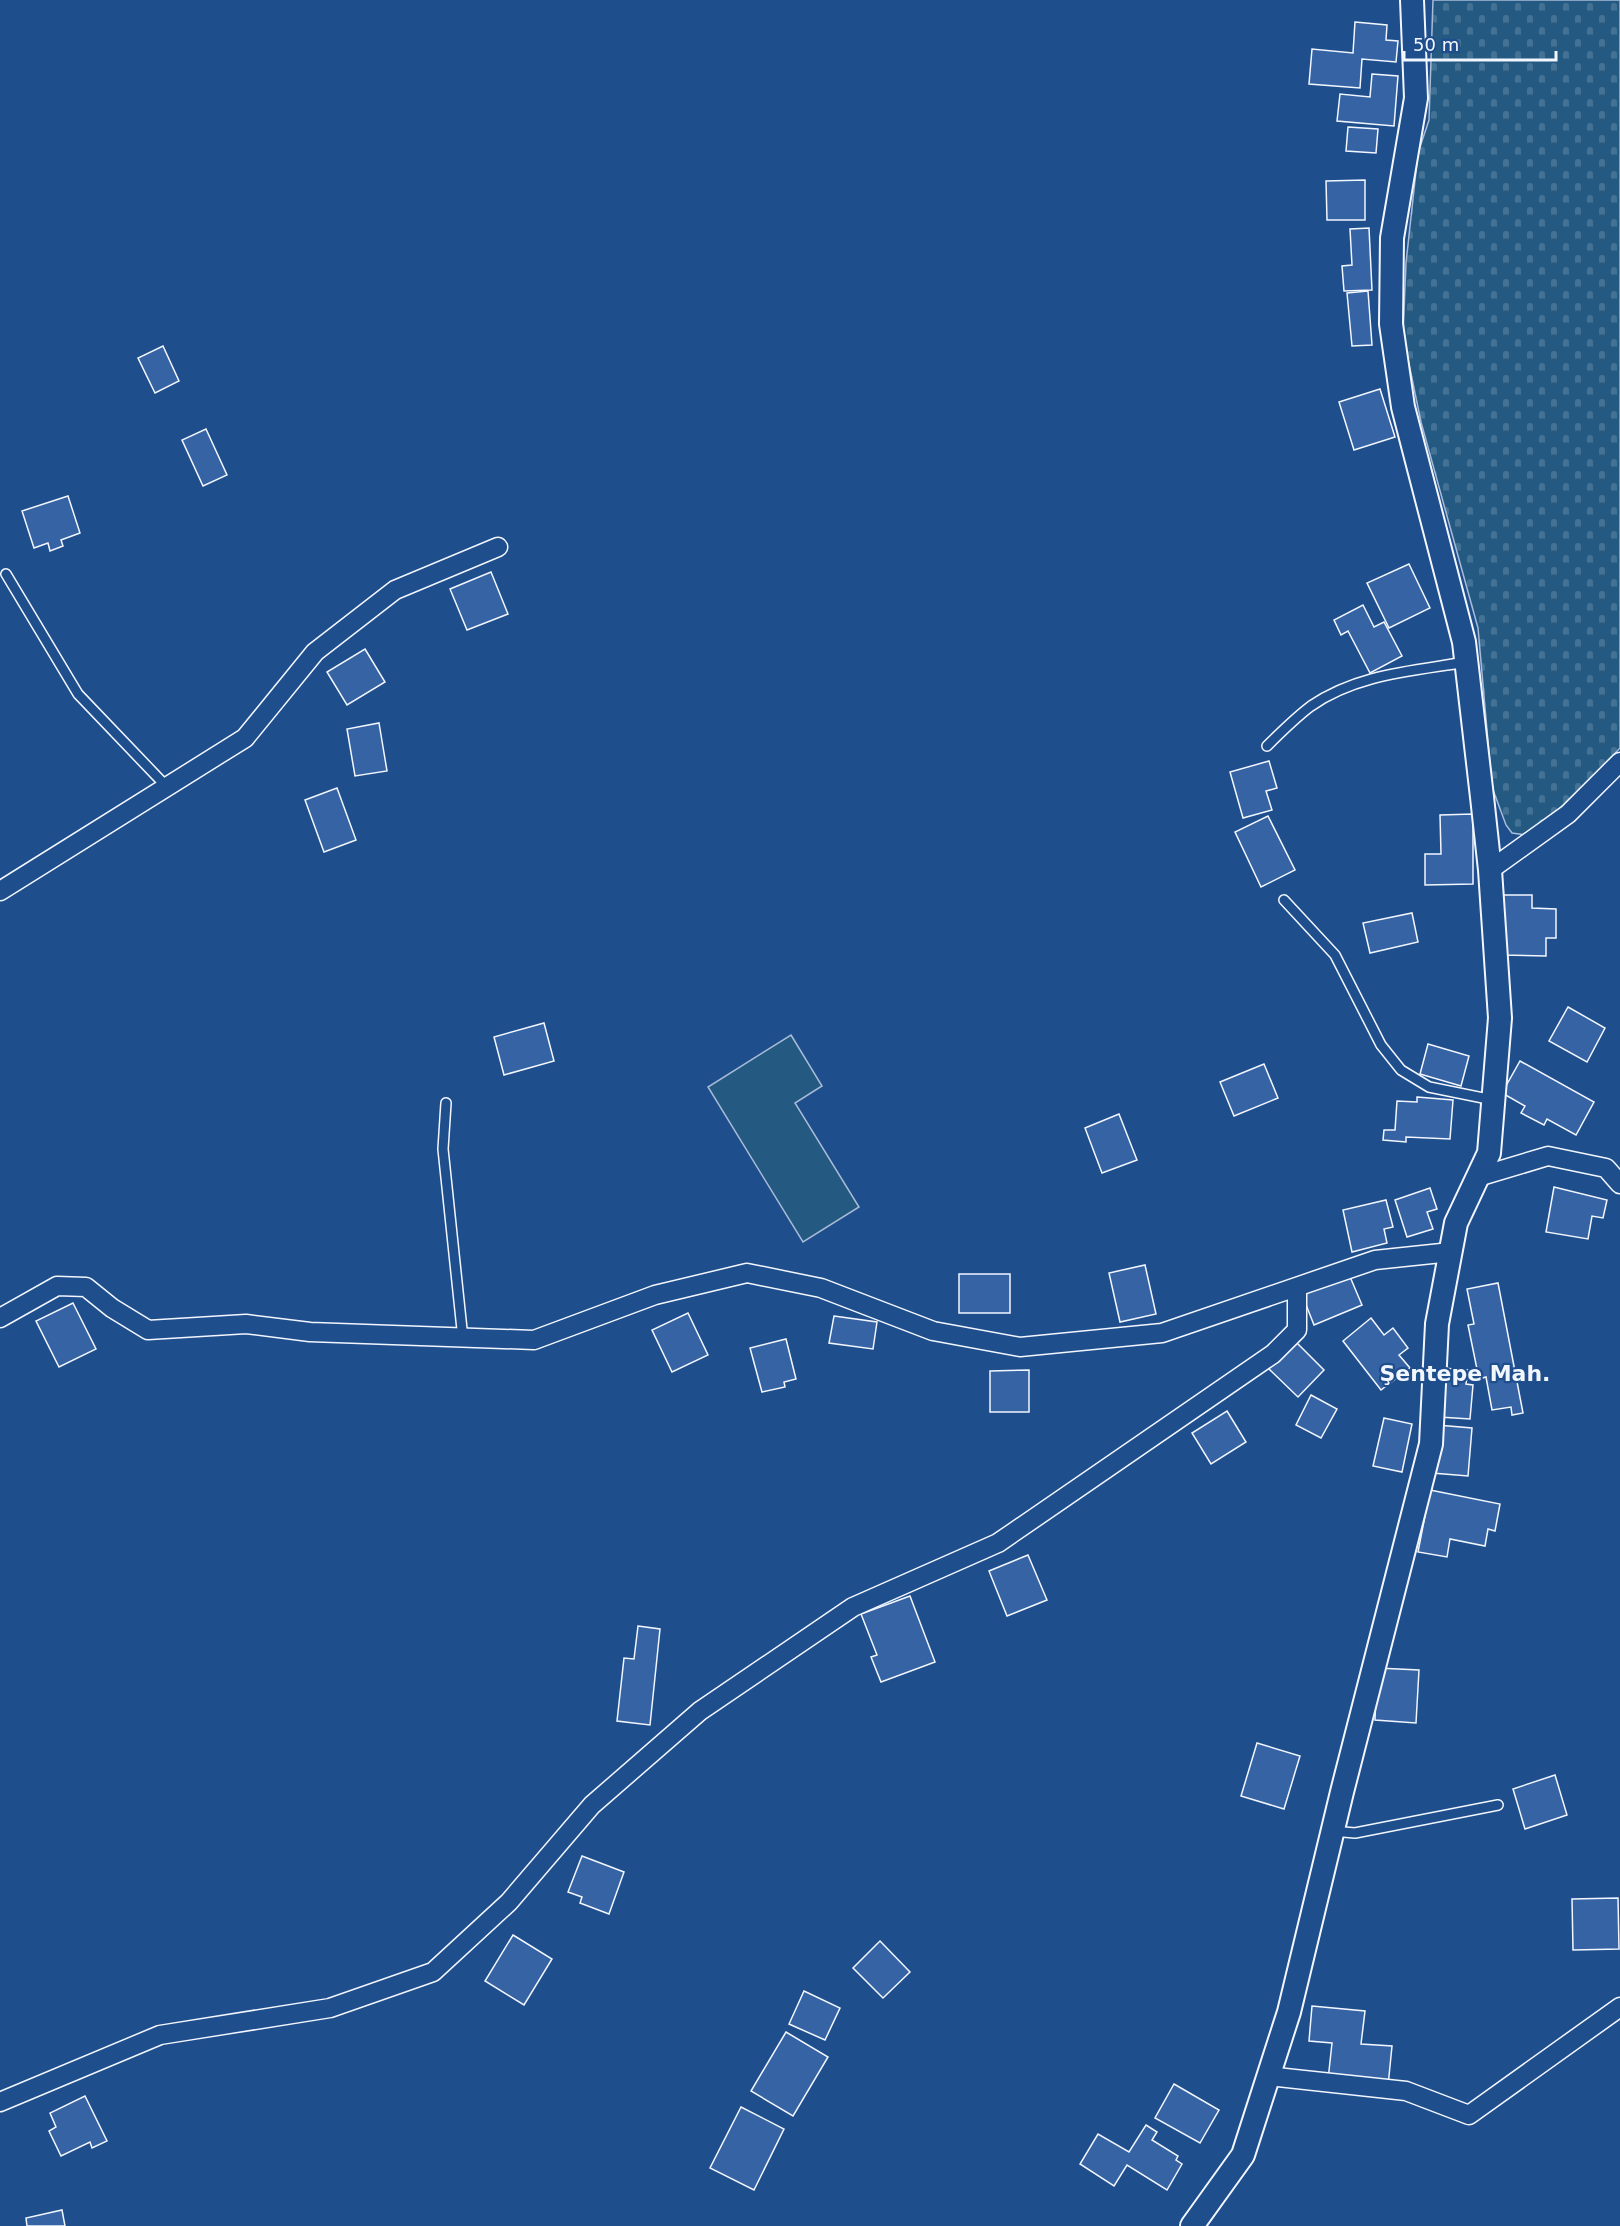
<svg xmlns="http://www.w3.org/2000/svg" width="1620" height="2226" font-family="'DejaVu Sans',sans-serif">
  <defs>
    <pattern id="cemetery-stones" width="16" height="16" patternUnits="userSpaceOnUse" patternTransform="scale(1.5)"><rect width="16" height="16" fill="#245a82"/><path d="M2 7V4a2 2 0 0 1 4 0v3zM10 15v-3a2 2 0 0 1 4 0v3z" fill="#447295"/></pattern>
  </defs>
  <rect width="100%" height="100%" fill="#1f4e8c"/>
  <!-- cemetery -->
  <path fill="url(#cemetery-stones)" stroke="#a8bbd7" stroke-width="1.5" d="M1433,0H1620V748L1575,796L1526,835L1512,833L1506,825L1492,787L1478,628L1421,422L1403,335L1406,263L1418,153L1429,120Z"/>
  <!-- pitch -->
  <path fill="#245a82" stroke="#a8bbd7" stroke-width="1.5" d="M791,1035L822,1086L795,1103L859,1207L803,1242L708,1087Z"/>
  <!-- building -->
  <g fill="#3563a3" stroke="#f2f6ff" stroke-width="1.5">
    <path d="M1355,22L1387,25L1386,40L1398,41L1396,62L1362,59L1360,88L1309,84L1312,49L1353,53Z"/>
    <path d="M1372,74L1398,76L1394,126L1337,121L1340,94L1370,97Z"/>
    <path d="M1348,127L1378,129L1376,153L1346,151Z"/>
    <path d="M1365,180V220H1327L1326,181Z"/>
    <path d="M1369,228L1372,290L1344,291L1342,266L1352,265L1350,229Z"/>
    <path d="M1368,291L1372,345L1352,346L1347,293Z"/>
    <path d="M163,346L179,381L155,393L138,358Z"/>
    <path d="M1380,389L1395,437L1354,450L1339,402Z"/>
    <path d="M206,429L227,475L203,486L182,440Z"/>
    <path d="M68,496L80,533L61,540L63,546L50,551L48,543L34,548L22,511Z"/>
    <path d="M1409,564L1430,608L1389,628L1367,583Z"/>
    <path d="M491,572L508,614L467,630L450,589Z"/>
    <path d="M1363,605L1374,627L1384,622L1402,656L1370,673L1348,631L1341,635L1334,620Z"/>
    <path d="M365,649L385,682L347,705L327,672Z"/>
    <path d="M379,723L387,771L355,776L347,729Z"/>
    <path d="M1269,761L1277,788L1266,791L1272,810L1243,818L1230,772Z"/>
    <path d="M337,788L356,840L324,852L305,800Z"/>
    <path d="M1473,814V884L1425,885V854H1441L1440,815Z"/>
    <path d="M1268,816L1295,870L1261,887L1235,832Z"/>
    <path d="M1502,895H1532V908L1556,909V938H1546V956L1501,955Z"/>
    <path d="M1412,913L1418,942L1370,953L1363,923Z"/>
    <path d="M1568,1007L1605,1028L1587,1062L1549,1041Z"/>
    <path d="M544,1023L554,1061L504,1075L494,1037Z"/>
    <path d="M1428,1044L1469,1056L1461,1086L1420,1074Z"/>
    <path d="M1520,1061L1594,1102L1576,1135L1547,1119L1544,1125L1521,1113L1525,1106L1502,1093Z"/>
    <path d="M1264,1064L1278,1098L1234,1116L1220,1082Z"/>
    <path d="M1417,1097L1453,1100L1450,1139L1406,1137V1142L1383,1140L1384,1130H1395L1397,1101L1417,1102Z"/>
    <path d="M1119,1114L1137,1160L1102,1173L1085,1128Z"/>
    <path d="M1554,1187L1607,1200L1603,1218L1592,1216L1588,1239L1546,1232Z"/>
    <path d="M1430,1188L1437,1209L1427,1212L1433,1229L1407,1237L1395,1200Z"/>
    <path d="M1386,1200L1393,1227L1384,1229L1387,1243L1352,1252L1343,1210Z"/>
    <path d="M1145,1265L1156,1314L1120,1322L1109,1273Z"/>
    <path d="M1348,1272L1362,1305L1314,1325L1301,1292Z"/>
    <rect x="959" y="1274" width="51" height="39"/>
    <path d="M1498,1283L1523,1413L1512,1415L1511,1407L1492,1410L1486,1377L1479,1379L1468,1325L1474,1324L1467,1289Z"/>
    <path d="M73,1303L96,1349L59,1367L36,1321Z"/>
    <path d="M688,1313L708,1355L672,1372L652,1330Z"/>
    <path d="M834,1316L877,1322L873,1349L829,1343Z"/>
    <path d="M1371,1318L1384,1335L1393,1328L1408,1348L1399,1355L1410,1368L1381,1390L1343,1341Z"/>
    <path d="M786,1339L796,1379L784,1382L785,1387L762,1392L750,1348Z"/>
    <path d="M1295,1341L1324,1370L1298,1397L1268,1368Z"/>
    <path d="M1442,1368L1468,1370L1466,1384L1473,1385L1470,1419L1439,1417Z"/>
    <path d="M1029,1370V1412H990V1371Z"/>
    <path d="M1311,1395L1337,1409L1321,1438L1296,1425Z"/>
    <path d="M1227,1411L1246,1442L1211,1464L1192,1433Z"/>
    <path d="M1384,1418L1412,1424L1402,1472L1373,1466Z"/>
    <path d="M1437,1425L1472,1428L1468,1476L1432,1473Z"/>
    <path d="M1430,1490L1500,1504L1495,1531L1488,1529L1485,1546L1450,1539L1447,1557L1418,1552Z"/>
    <path d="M1028,1555L1047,1600L1007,1616L989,1571Z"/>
    <path d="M910,1596L935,1662L881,1682L871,1657L877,1655L861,1614Z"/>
    <path d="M638,1626L660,1629L650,1725L617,1721L624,1658L634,1659Z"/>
    <path d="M1377,1668L1419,1670L1416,1723L1375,1720Z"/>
    <path d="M1257,1743L1300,1756L1284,1809L1241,1796Z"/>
    <path d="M1555,1775L1567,1815L1525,1829L1513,1789Z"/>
    <path d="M582,1856L624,1872L609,1914L580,1903L582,1897L568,1892Z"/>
    <path d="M1618,1898L1619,1949L1573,1950L1572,1899Z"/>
    <path d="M513,1935L552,1959L524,2005L485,1981Z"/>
    <path d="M880,1941L910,1972L883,1998L853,1968Z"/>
    <path d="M804,1991L840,2008L825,2040L789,2024Z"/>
    <path d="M1312,2006L1365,2011L1361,2044L1392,2046L1388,2086L1328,2080L1332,2043L1309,2041Z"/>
    <path d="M786,2032L828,2057L793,2116L751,2091Z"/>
    <path d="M1174,2084L1219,2110L1200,2143L1155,2118Z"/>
    <path d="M85,2096L107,2141L92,2148L90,2142L61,2156L49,2131L56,2127L50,2113Z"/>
    <path d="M741,2107L784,2129L754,2190L710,2168Z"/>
    <path d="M1146,2125L1157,2132L1152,2140L1178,2156L1176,2160L1182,2164L1167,2190L1127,2165L1114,2186L1080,2164L1098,2134L1129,2152Z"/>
    <path d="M62,2210L65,2226H27L26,2218Z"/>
  </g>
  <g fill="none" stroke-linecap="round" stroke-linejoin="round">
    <!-- service casing -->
    <g stroke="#f2f6ff" stroke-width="12">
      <g id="service">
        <path d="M6,574L78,694L166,786"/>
        <path d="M1267,746C1281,732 1295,718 1311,706C1357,674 1413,671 1466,662"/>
        <path d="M1284,900L1335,955L1381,1045L1401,1070L1429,1087L1493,1100"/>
        <path d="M446,1103L443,1149L463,1339"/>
        <path d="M1332,1831L1355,1833L1498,1805"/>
      </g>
    </g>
    <!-- minor casing -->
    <g stroke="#f2f6ff" stroke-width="21">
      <g id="minor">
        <path d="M1490,870L1568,814L1620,762"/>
        <path d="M0,891L245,738L315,652L395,590L498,547"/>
        <path d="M1478,1177L1548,1156L1606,1168L1620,1184"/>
        <path d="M0,1318L57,1286L86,1287L112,1308L148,1330L246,1324L310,1332L534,1340L655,1295L747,1273L821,1288L933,1331L1020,1347L1162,1333L1375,1260L1451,1252"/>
        <path d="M1268,2076L1406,2091L1469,2115L1620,2007"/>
        <path d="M0,2102L160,2035L330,2008L433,1972L509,1902L592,1805L700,1711L853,1607L998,1543L1273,1354L1297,1330V1289"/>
      </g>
    </g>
    <!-- tertiary casing -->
    <g stroke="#f2f6ff" stroke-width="26">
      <path id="tertiary" d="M1192,2226L1243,2155L1289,2012L1342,1792L1431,1444L1437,1324L1456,1223L1489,1153L1500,1018L1490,870L1482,797L1464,642L1403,407L1391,324L1392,238L1416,98L1412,0"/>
    </g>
    <!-- service -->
    <use href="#service" stroke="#1f4e8c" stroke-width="9"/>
    <!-- minor -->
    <use href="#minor" stroke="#1f4e8c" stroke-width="18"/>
    <!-- tertiary -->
    <use href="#tertiary" stroke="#1f4e8c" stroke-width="22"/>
  </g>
  <g text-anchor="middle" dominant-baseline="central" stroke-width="4.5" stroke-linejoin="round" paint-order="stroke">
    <!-- district labels -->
    <g font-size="22" font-weight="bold" fill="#f2f6ff" stroke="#1f4e8c">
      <text x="1465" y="1373">Şentepe Mah.</text>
    </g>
  </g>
  <!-- scale -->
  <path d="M1404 51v9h152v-9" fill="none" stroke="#f2f6ff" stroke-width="3"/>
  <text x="1413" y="51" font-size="18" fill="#f2f6ff" stroke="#1f4e8c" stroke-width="4.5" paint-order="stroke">50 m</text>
</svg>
